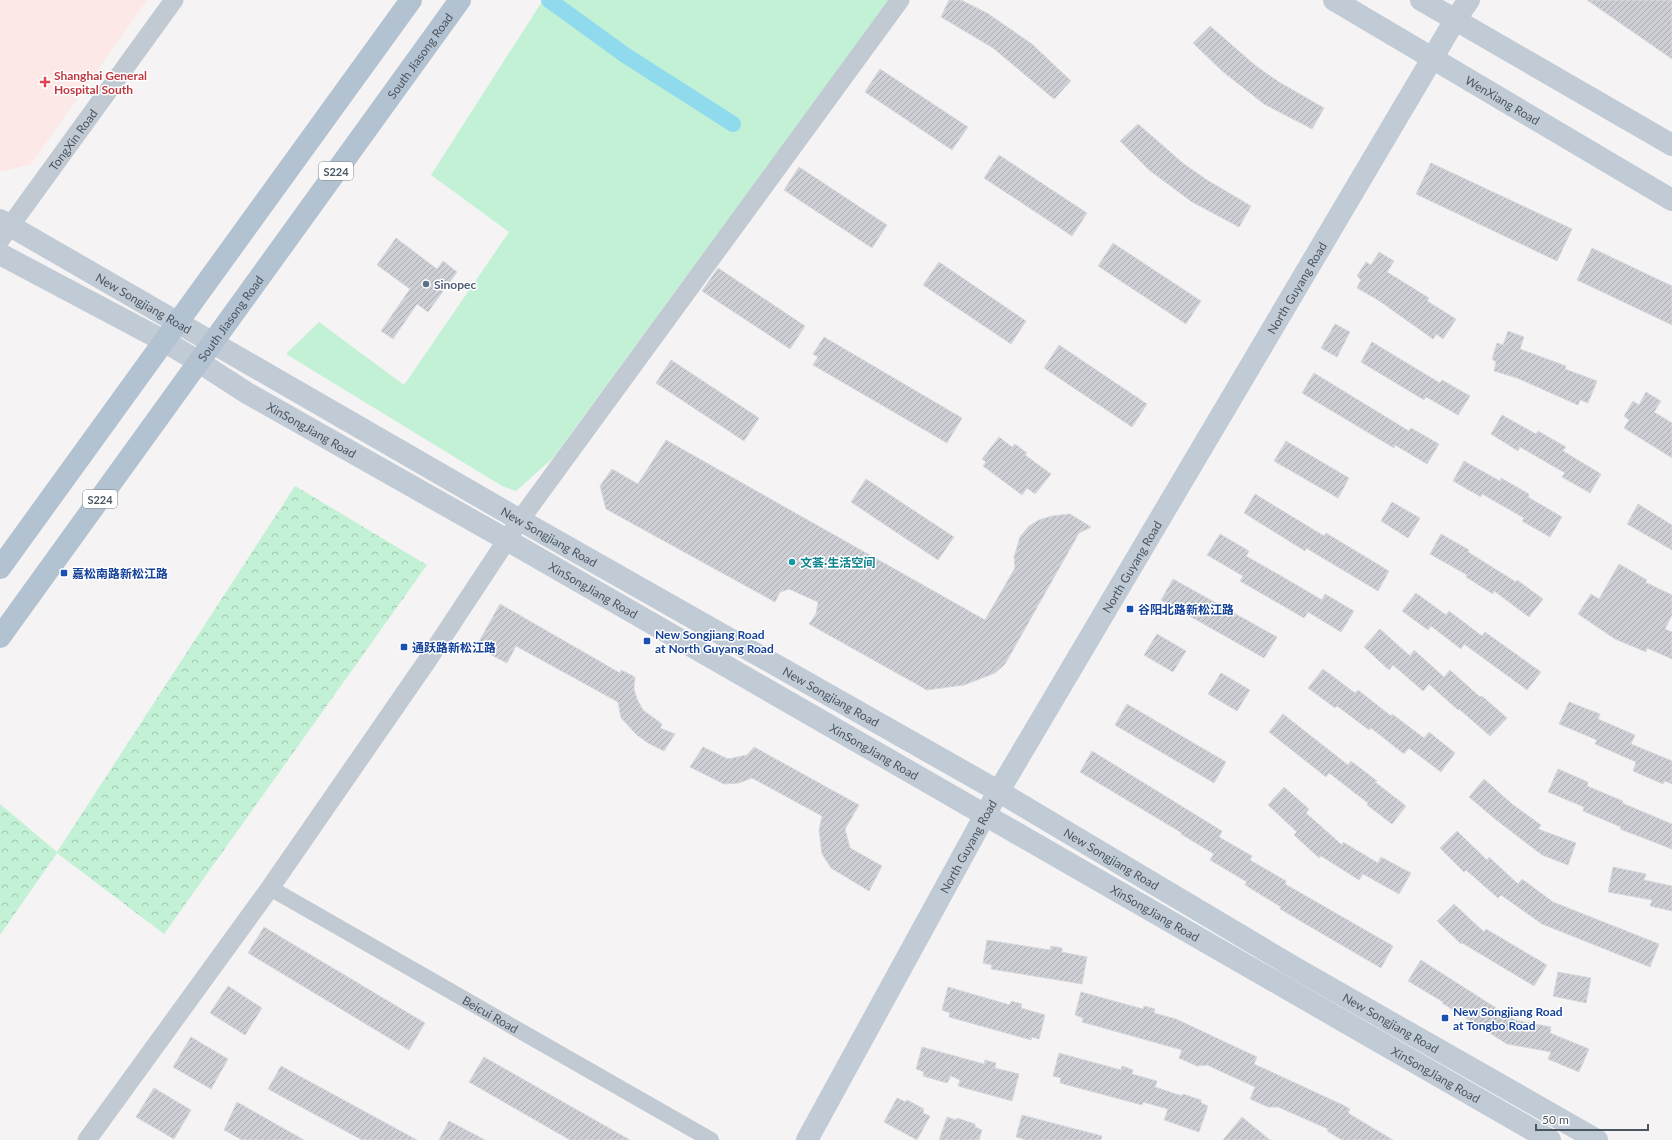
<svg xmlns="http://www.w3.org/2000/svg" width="1672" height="1140" font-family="Lato,'Noto Sans SC',sans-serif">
  <defs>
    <pattern id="forest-crowns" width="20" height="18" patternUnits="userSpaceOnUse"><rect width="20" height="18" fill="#c3f1d5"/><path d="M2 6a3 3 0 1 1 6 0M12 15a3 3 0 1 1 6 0" fill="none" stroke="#a0c6b0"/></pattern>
    <pattern id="building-hatch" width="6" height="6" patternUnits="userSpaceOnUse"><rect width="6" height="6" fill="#cdcfd5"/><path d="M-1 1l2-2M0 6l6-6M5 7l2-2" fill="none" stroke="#a8abb0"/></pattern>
  </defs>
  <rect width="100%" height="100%" fill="#f5f3f3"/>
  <!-- medical -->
  <path fill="#fce8e6" d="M0,0H147L31,164L1,172L0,171Z"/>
  <!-- green -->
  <path fill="#c3f1d5" d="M543,0H889L553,458L516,491L502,486L286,354L319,322L404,385L509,232L431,175Z"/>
  <!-- forest -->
  <path fill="url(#forest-crowns)" d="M295,486L427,565L164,934L57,853L0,935V804L57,852Z"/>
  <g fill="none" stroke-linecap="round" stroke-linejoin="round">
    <!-- canal -->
    <path stroke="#90daee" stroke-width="16" d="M549,0L625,55L733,124"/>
  </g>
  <!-- building -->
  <g fill="url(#building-hatch)" stroke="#d7d9de">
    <path d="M949,0H961L987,13L1032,44L1071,81L1054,99L993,48L941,17Z"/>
    <path d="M1587,0H1672V59Z"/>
    <path d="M1210,26L1256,66L1279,82L1324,108L1312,129L1264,104L1222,71L1193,43Z"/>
    <path d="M880,69L968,127L952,150L865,92Z"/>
    <path d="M1138,124L1184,164L1207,180L1251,206L1239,227L1192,202L1149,170L1120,141Z"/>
    <path d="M999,155L1087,213L1072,236L984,178Z"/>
    <path d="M1431,163L1572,229L1557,261L1416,194Z"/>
    <path d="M799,167L887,225L872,248L784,190Z"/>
    <path d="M396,238L437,269L443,261L457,272L428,312L417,304L393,339L381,331L410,289L377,265Z"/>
    <path d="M1113,243L1201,301L1186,324L1098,266Z"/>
    <path d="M1592,248L1672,286V325L1577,280Z"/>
    <path d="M1379,252L1394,261L1387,272L1429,298L1427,301L1456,319L1443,339L1436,334L1433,339L1378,300L1357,288L1361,280L1357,276L1366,262L1371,265Z"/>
    <path d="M939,262L1026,321L1011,344L923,285Z"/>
    <path d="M718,268L805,326L790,349L702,291Z"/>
    <path d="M1335,324L1350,332L1337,357L1321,348Z"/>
    <path d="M1508,331L1524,337L1520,349L1566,366L1565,369L1597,381L1588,403L1580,400L1578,405L1517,378L1494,371L1496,362L1492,359L1497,343L1503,345Z"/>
    <path d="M824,337L962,418L947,443L813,365L818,357L813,354Z"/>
    <path d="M1372,342L1440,383L1442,380L1470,396L1458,415L1426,397L1424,400L1361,362Z"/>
    <path d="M1059,345L1147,404L1132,427L1044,368Z"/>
    <path d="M671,360L759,418L744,441L656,383Z"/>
    <path d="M1314,373L1409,431L1411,428L1439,444L1427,464L1395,445L1394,448L1302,393Z"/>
    <path d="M1646,392L1661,401L1654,412L1672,423V458L1624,428L1629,420L1624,416L1633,401L1639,405Z"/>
    <path d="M1502,415L1536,434L1538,431L1566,447L1563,451L1601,474L1590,493L1562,477L1565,473L1520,447L1518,451L1491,434Z"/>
    <path d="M999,437L1012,447L1015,444L1027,453L1025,455L1051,474L1035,494L1027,488L1022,495L983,466L986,462L982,459Z"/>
    <path d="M666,440L985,620L1015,568L1014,557L1020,537L1029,526L1039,520L1052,516L1070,514L1091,527L1079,533L1005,664L995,673L964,685L927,690L809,624L816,614L818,602L789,589L780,592L775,602L606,509L600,486L612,469L638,484Z"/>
    <path d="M1286,441L1349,478L1338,498L1274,461Z"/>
    <path d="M1464,461L1500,481L1501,478L1529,494L1528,497L1562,517L1550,537L1522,521L1524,518L1482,494L1481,497L1453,481Z"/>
    <path d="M866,479L954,537L938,560L851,502Z"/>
    <path d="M1255,494L1324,536L1326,533L1389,571L1378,591L1306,548L1305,551L1244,513Z"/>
    <path d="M1392,502L1420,518L1408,538L1381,521Z"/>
    <path d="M1638,504L1672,525V550L1627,524Z"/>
    <path d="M1220,534L1249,551L1246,556L1288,580L1322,600L1325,594L1354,611L1341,632L1308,612L1304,618L1240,581L1243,576L1207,555Z"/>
    <path d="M1441,534L1469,550L1468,552L1516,582L1517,580L1543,599L1529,617L1494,591L1493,594L1466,577L1467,575L1430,554Z"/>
    <path d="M1619,564L1647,580L1645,582L1672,595V615L1665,629L1672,632V659L1647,648L1646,652L1615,639L1578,614L1591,594L1599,599Z"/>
    <path d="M1173,579L1277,637L1264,658L1161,600Z"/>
    <path d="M1416,593L1446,615L1449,611L1482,636L1485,632L1541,672L1527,690L1464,644L1461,649L1431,626L1428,630L1402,611Z"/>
    <path d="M500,604L620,673L621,670L635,677L634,689L637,699L643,710L662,724L660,728L675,734L664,751L648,743L637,735L621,718L618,702L516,646L507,663L476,647Z"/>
    <path d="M1380,629L1410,656L1414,650L1444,677L1450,670L1480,697L1482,696L1507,718L1490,736L1459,709L1458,710L1429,684L1423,691L1393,665L1389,670L1364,647Z"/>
    <path d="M1157,634L1186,651L1173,672L1144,655Z"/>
    <path d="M1323,669L1355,693L1358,690L1391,716L1392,714L1424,738L1429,732L1455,753L1441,772L1409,748L1404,754L1371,728L1369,730L1337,706L1335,708L1308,688Z"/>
    <path d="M1221,673L1250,690L1237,711L1208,694Z"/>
    <path d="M1569,702L1600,714L1598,719L1635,735L1631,744L1672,761V784L1665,781L1663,784L1633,771L1636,762L1595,744L1597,740L1559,724Z"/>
    <path d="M1127,704L1226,762L1214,783L1115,725Z"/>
    <path d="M1283,714L1348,765L1351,761L1377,781L1375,782L1406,806L1392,824L1367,805L1368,803L1329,773L1326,777L1269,732Z"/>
    <path d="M703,747L728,759L747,755L754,747L859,805L845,829L850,848L882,866L869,891L831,868L822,854L819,830L822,816L752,778L739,783L724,784L690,767Z"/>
    <path d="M1092,751L1222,831L1219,837L1252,856L1250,860L1286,881L1285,884L1393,946L1381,968L1280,909L1281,907L1245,885L1247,882L1210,860L1214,854L1181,834L1182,833L1080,772Z"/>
    <path d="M1558,769L1588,782L1587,786L1623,801L1622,803L1672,824V849L1620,829L1621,827L1583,811L1584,807L1548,792Z"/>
    <path d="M1484,779L1512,804L1541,825L1538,829L1576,843L1568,865L1542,855L1495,819L1469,797Z"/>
    <path d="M1284,787L1309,809L1306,813L1342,845L1343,842L1378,863L1381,857L1411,873L1399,894L1363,874L1359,880L1321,856L1319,858L1294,835L1297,832L1268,805Z"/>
    <path d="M1457,831L1487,860L1489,857L1518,884L1522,879L1553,902L1659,944L1650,967L1542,924L1501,895L1498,898L1466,870L1464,872L1440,848Z"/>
    <path d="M1613,867L1646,874L1644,880L1672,886V911L1650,906L1652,900L1608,892Z"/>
    <path d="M1454,904L1484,932L1486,929L1547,965L1534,986L1462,943L1461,944L1437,921Z"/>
    <path d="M264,927L425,1023L409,1050L248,953Z"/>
    <path d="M987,940L1050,950L1051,946L1062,948V952L1087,957L1082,984L991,969L992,965L983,963Z"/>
    <path d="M1421,960L1515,1020L1551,1027L1550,1033L1589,1049L1579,1072L1548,1059L1551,1052L1507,1044L1442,1003L1443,1002L1408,981Z"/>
    <path d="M1558,972L1591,978L1586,1003L1553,996Z"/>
    <path d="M228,986L262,1008L245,1035L210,1013Z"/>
    <path d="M948,987L1010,1005L1011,1001L1022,1004L1021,1008L1045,1015L1039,1039L1032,1037L1031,1040L949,1017L950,1013L942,1010Z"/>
    <path d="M1081,992L1143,1009L1144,1006L1155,1009L1154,1013L1176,1019L1257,1057L1254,1064L1343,1105L1350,1109L1348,1113L1393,1140H1342L1327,1131L1328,1129L1278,1107H1268L1250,1099L1255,1087L1207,1065L1197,1066L1179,1058L1182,1050L1082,1022L1083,1018L1075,1015Z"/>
    <path d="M191,1037L228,1059L211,1089L173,1067Z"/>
    <path d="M922,1047L984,1064L985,1060L996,1063L995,1068L1019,1074L1012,1101L958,1086L960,1080L951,1076L947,1083L923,1076L924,1072L916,1069Z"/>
    <path d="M1059,1053L1121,1070L1122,1066L1133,1070L1132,1074L1157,1081L1155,1087L1182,1096L1183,1094L1201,1100V1103L1208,1106L1199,1132L1164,1120L1168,1109L1143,1102L1142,1105L1060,1083L1061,1078L1053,1076Z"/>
    <path d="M484,1057L630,1140H570L469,1082Z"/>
    <path d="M281,1066L417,1140H362L268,1089Z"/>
    <path d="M154,1088L191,1110L174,1139L136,1117Z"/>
    <path d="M897,1098L906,1102L907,1100L924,1109L923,1113L930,1116L917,1140L884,1122Z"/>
    <path d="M237,1102L304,1140H242L224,1130Z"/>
    <path d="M1022,1115L1102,1136L1101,1140H1026L1016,1137Z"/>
    <path d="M947,1117L956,1120L957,1118L975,1124V1127L982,1130L979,1140H939Z"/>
    <path d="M1242,1117L1270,1140H1223Z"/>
    <path d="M449,1121L485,1140H439Z"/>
  </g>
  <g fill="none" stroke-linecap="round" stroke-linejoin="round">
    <!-- minor -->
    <path stroke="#c1cad2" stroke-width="16" id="s1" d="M270,888L711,1140"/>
    <!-- tertiary -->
    <g stroke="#c1cad2" stroke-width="19">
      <path id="s2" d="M0,240L174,0"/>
      <path d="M87,1140L270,888L427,661L520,520L900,0"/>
    </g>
    <!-- secondary -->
    <g stroke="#c1cbd6" stroke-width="22">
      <path id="s3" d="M1334,0L1672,200"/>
      <path d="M1421,0L1672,145"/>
      <path id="s4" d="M0,220L520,520L998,791L1297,969L1597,1140"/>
      <path id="s5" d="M0,254L164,341L199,362L247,393L507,540L1550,1140"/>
      <path id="s6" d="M807,1140L990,806L1455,20L1469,0"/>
    </g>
    <!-- primary -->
    <g stroke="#b3c2d1" stroke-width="22">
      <path d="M0,568L411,0"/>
      <path id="s7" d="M0,637L460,0"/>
    </g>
  </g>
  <!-- markers -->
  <path fill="#e0444e" stroke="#fff" stroke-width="1.5" d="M43 76h4v4h4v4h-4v4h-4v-4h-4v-4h4z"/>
  <circle fill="#5c6f8a" stroke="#fff" stroke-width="1.5" cx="426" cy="284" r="4"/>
  <circle fill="#0f9aa8" stroke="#fff" stroke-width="1.5" cx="792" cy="562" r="4"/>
  <g fill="#1a4fb4" stroke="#fff" stroke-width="1.5">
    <rect x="60" y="569" width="8" height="8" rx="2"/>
    <rect x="1126" y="605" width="8" height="8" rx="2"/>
    <rect x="643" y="637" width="8" height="8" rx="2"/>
    <rect x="400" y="643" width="8" height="8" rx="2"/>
    <rect x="1441" y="1014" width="8" height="8" rx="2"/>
  </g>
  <g text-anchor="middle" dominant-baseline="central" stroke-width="3" stroke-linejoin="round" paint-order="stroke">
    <!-- shield labels -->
    <g fill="#fff" stroke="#808990" stroke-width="1">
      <rect x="319" y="162" width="34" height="18" rx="3"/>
      <rect x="83" y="490" width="34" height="18" rx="3"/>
    </g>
    <g font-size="11" font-weight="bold" fill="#4a5661">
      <text x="336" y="171">S224</text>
      <text x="100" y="499">S224</text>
    </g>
    <!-- street labels -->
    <g font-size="12" fill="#4a5661" stroke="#fff">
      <text stroke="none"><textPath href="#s7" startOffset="717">South Jiasong Road</textPath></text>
      <text stroke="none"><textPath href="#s3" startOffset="196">WenXiang Road</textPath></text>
      <text stroke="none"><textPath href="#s2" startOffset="124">TongXin Road</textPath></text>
      <text stroke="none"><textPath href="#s6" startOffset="983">North Guyang Road</textPath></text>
      <text stroke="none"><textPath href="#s4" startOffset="166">New Songjiang Road</textPath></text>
      <text stroke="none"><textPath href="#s7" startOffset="393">South Jiasong Road</textPath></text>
      <text stroke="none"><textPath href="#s5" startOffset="358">XinSongJiang Road</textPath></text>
      <text stroke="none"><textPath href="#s4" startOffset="634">New Songjiang Road</textPath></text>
      <text stroke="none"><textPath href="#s6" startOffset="659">North Guyang Road</textPath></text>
      <text stroke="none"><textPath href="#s5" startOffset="682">XinSongJiang Road</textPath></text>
      <text stroke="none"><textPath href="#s4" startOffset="958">New Songjiang Road</textPath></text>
      <text stroke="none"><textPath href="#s5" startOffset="1006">XinSongJiang Road</textPath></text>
      <text stroke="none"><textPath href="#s6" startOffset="335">North Guyang Road</textPath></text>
      <text stroke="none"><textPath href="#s4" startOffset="1282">New Songjiang Road</textPath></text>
      <text stroke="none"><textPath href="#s5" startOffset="1330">XinSongJiang Road</textPath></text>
      <text stroke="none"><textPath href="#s1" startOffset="254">Beicui Road</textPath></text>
      <text stroke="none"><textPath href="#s4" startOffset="1606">New Songjiang Road</textPath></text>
      <text stroke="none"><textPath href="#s5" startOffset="1654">XinSongJiang Road</textPath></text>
    </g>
    <!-- health labels -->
    <g font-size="12" font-weight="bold" fill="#be3a42" stroke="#fff" text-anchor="start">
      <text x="54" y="75">Shanghai General<tspan x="54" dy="14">Hospital South</tspan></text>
    </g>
    <!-- service labels -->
    <g font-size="12" font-weight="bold" fill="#4e5e75" stroke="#fff" text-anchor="start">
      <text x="434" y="284">Sinopec</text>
    </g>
    <!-- culture labels -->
    <g font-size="12" font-weight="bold" fill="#0d838f" stroke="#fff" text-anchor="start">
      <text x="800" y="562">文荟·生活空间</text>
    </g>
    <!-- transit labels -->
    <g font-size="12" font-weight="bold" fill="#164399" stroke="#fff" text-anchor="start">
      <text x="72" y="573">嘉松南路新松江路</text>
      <text x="1138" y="609">谷阳北路新松江路</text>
      <text x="655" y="634">New Songjiang Road<tspan x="655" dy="14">at North Guyang Road</tspan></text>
      <text x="412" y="647">通跃路新松江路</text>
      <text x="1453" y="1011">New Songjiang Road<tspan x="1453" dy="14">at Tongbo Road</tspan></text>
    </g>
  </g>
  <!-- scale -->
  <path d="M1536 1124v6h112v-6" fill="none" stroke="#4a5661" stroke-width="2"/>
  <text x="1542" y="1124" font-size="12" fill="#4a5661" stroke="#ffffff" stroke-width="3" paint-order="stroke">50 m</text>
</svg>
